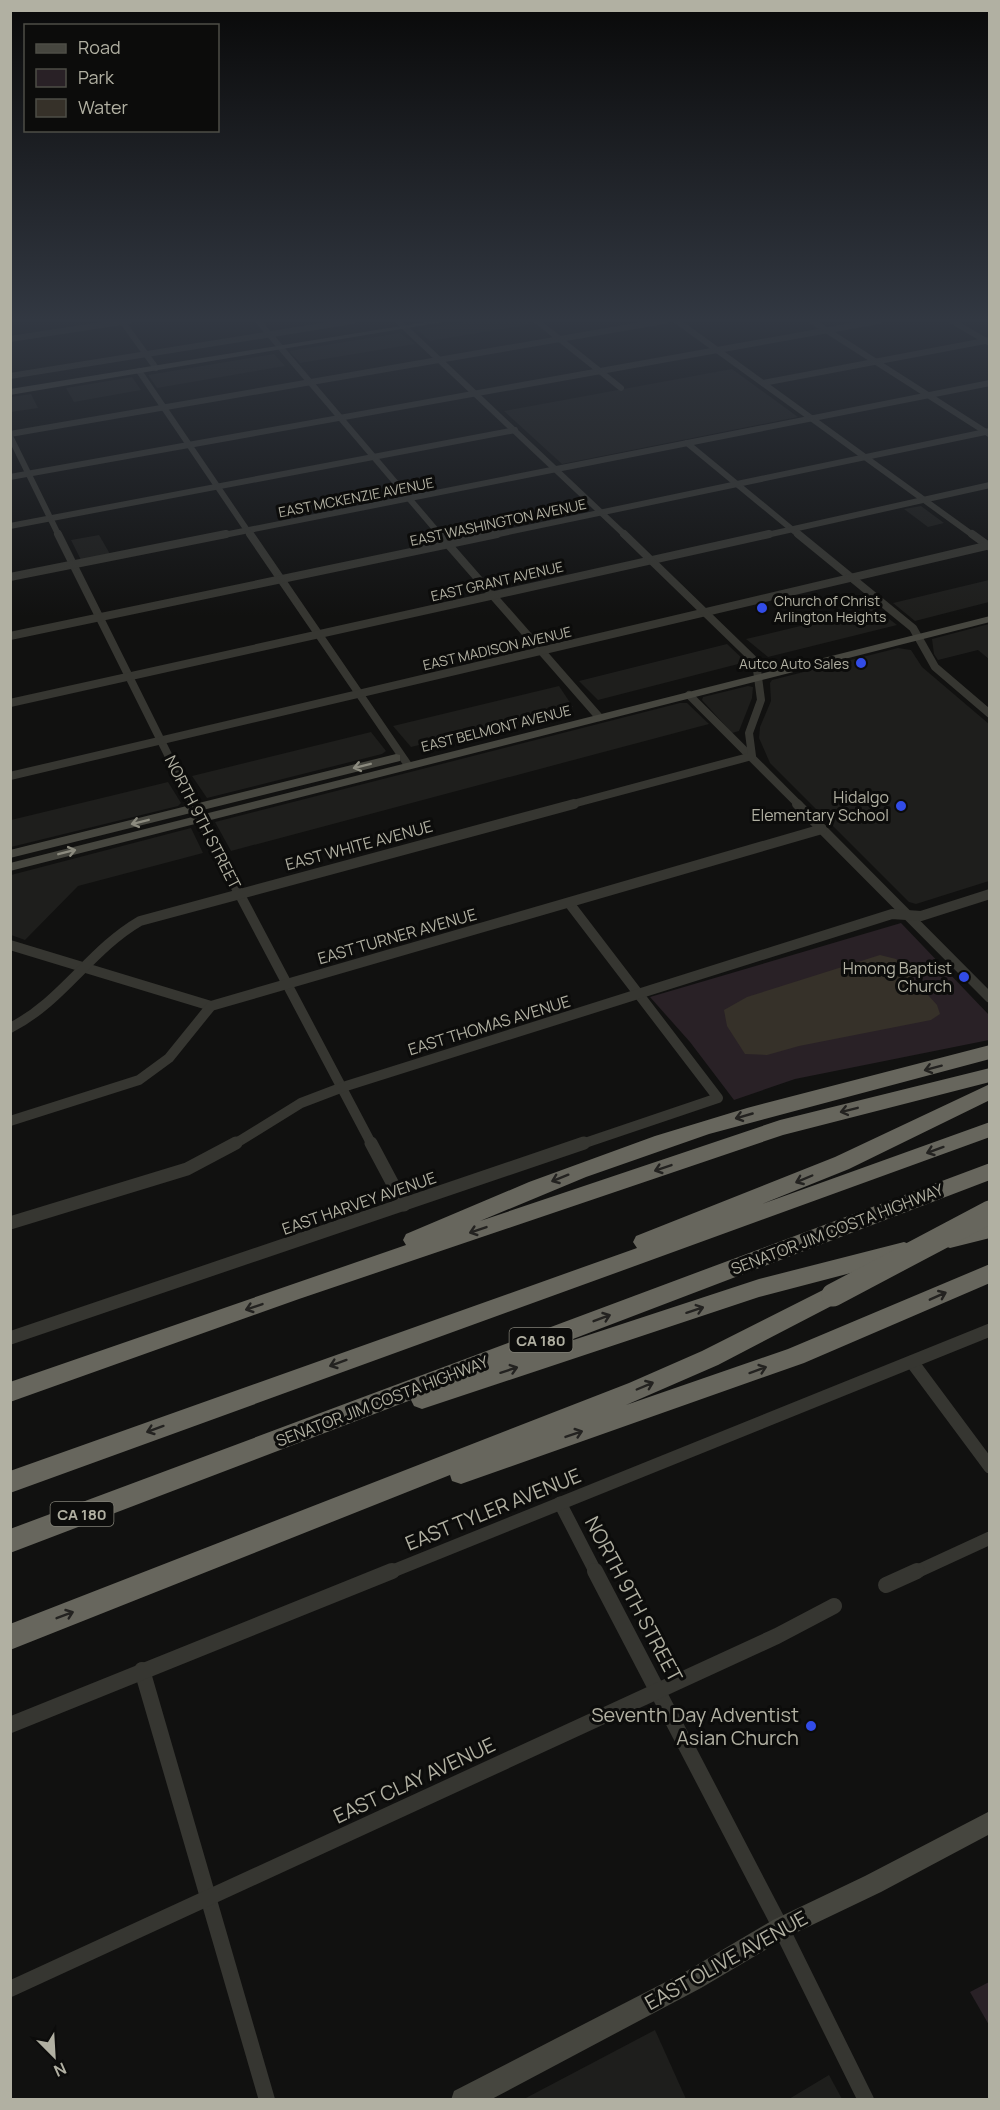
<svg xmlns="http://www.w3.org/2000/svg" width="1000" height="2110" font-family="Manrope,sans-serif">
  <rect width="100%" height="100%" fill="#111110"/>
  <!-- built -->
  <g fill="#1e1e1c">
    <path d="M471,321H528L532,324L430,341L417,330Z"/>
    <path d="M400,333L415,344L300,363L289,351Z"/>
    <path d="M274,354L285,366L157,388L148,375Z"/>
    <path d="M732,369L798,417L562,464L504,411Z"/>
    <path d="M132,377L141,390L74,402L66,388Z"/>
    <path d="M31,394L38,408L11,412V397Z"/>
    <path d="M921,506L944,523L928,527L904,509Z"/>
    <path d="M99,535L110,554L81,560L71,540Z"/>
    <path d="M989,580V602L915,621L893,603Z"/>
    <path d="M875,608L897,625L768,657L746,639Z"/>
    <path d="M989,624V659L978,650L938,660L934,654L932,639Z"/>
    <path d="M727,644L746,662L598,700L579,681Z"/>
    <path d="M898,648L911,650L922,667L989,724V881L916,904L909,902L770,763L759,738L760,727L771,701L770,683L772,680Z"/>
    <path d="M559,686L573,707L411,747L393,726Z"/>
    <path d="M748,686L753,687L752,698L739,731L732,733L702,700L703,697Z"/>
    <path d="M680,703H687L709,724L231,851L215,822Z"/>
    <path d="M371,732L386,751L382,754L207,798L192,776Z"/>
    <path d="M168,782L181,803L178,806L11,847V820Z"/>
    <path d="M191,828L203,853L78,886L25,940L11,935V875Z"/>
    <path d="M655,2030L686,2099H524Z"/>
    <path d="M829,2075L842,2099H789Z"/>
  </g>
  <!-- green -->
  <g fill="#292126">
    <path d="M901,923L989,1015V1040L795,1079L734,1100L690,1042L650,997Z"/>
    <path d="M989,1982V2025L970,1992Z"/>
  </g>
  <!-- water -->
  <path fill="#363129" d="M880,955L896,959L937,1005L940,1014L931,1020L799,1046L767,1055L745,1054L727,1026L724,1010L747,997Z"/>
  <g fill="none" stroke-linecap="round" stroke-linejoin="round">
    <!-- minor-far4 -->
    <g stroke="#363631" stroke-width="6">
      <path d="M122,321L156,368"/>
      <path d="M258,321L441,536"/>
      <path d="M398,321L626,536"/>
      <path d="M537,321L621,388"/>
      <path d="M677,321L974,536"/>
      <path d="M812,321L989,434"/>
      <path d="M952,321L988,342"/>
      <path d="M10,339L128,321"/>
      <path d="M139,371L251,536"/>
      <path d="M10,376L353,321"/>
      <path d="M763,383L990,340"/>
      <path d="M10,434L664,321"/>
      <path d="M10,436L59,536"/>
      <path d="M687,443L800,536"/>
      <path d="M10,477L879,321"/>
      <path d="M10,526L515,430"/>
      <path d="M219,536L990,383"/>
      <path d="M489,536L990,431"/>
      <path d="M762,536L990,485"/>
    </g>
    <!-- minor-far3 -->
    <g stroke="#363631" stroke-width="8">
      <path d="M58,534L193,805"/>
      <path d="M250,534L408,765"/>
      <path d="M439,534L599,717"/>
      <path d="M798,534L913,628L935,667L990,714"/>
      <path d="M972,534L990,547"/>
      <path d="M10,577L226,534"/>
      <path d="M10,636L497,534"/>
      <path d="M689,695L799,805"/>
      <path d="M10,703L769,534"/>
      <path d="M10,776L990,545"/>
      <path d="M569,805L752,756L749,733L761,700L756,662L624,534"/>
    </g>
    <!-- minor-far2 -->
    <g stroke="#363631" stroke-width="10">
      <path d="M192,804L372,1145"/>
      <path d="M797,804L990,998"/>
      <path d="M569,903L718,1098L579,1145"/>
      <path d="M10,945L211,1006"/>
      <path d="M10,1028C62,1002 90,950 140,921L574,804"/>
      <path d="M10,1121L139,1080L169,1058L211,1006L822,829"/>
      <path d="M233,1145L301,1103L343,1087L892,914L921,916L990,894"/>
    </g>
    <!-- minor-far1 -->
    <g stroke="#363631" stroke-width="13">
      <path d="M371,1143L404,1205"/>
      <path d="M10,1223L187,1169L236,1143"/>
      <path d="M10,1338L584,1143"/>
      <path d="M912,1362L990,1467"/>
      <path d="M560,1503L596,1573"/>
      <path d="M388,1573L990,1330"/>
      <path d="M914,1573L990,1538"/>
    </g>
    <!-- minor -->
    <g stroke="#363631" stroke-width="16">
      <path d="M595,1571L781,1928L866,2100"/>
      <path d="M886,1585L917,1571"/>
      <path d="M142,1670L267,2100"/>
      <path d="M10,1725L392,1571"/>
      <path d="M10,1989L777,1636L834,1606"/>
    </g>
    <!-- secondary -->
    <g fill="#46463f" fill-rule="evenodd">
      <path d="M432,321H449L10,395V389Z"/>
      <path d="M990,616V622L10,871V863Z"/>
      <path d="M396,754L400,755V761L10,858V850Z"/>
      <path d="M990,1811V1834L881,1892L789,1936L701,1988L490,2100H451L454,2091L685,1972L773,1920L865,1876Z"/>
    </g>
    <!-- motorway -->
    <g fill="#67665d" fill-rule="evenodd">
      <path d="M990,1045V1059L709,1134L586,1177L480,1221L780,1120L990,1068V1082L783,1135L299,1299L10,1402V1382L406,1245L403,1240L406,1234L529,1182L655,1136L747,1108Z"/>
      <path d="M990,1084V1100L849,1169L762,1204L990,1122V1137L10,1493V1471L637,1248L633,1242L636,1236L835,1157Z"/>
      <path d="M990,1163V1180L552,1347L759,1279L904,1242L912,1245L915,1251L912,1257L759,1297L422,1409L414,1406L411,1400L10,1553V1529Z"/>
      <path d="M990,1221V1238L950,1248L942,1245L939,1239L942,1233Z"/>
      <path d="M990,1264V1283L804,1363L461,1484L452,1481L450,1475L10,1650V1624L629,1383L702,1351L825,1289L833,1286L841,1289L844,1295L841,1301L718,1365L626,1405L788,1349Z"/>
    </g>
    <!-- motorway-bridge -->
    <path stroke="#67665d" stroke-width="23" d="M833,1295L990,1212"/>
  </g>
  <!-- one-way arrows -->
  <defs><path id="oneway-shaft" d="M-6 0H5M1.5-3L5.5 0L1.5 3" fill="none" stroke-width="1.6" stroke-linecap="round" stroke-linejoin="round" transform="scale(1.5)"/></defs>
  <g stroke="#8c8b7f">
    <use href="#oneway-shaft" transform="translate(362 766) rotate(166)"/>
    <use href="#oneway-shaft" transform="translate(140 822) rotate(166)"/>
    <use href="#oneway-shaft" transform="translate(67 852) rotate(-14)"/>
  </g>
  <g stroke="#232220">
    <use href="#oneway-shaft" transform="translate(933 1068) rotate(165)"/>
    <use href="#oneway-shaft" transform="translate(849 1110) rotate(166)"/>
    <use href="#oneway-shaft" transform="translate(744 1116) rotate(164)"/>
    <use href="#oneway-shaft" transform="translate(935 1150) rotate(160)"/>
    <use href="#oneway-shaft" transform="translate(663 1168) rotate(161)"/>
    <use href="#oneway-shaft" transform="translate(560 1178) rotate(158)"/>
    <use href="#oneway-shaft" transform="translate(804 1179) rotate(157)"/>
    <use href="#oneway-shaft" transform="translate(478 1230) rotate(161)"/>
    <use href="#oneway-shaft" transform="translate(938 1296) rotate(-24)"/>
    <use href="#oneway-shaft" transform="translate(254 1307) rotate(161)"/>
    <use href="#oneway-shaft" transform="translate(695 1310) rotate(-18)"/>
    <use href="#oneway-shaft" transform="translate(602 1318) rotate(-21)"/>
    <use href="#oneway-shaft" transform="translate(338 1363) rotate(160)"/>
    <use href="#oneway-shaft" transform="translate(509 1370) rotate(-18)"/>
    <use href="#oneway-shaft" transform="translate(758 1370) rotate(-20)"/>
    <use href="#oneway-shaft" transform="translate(645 1386) rotate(-23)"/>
    <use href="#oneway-shaft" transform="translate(155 1429) rotate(160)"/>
    <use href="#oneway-shaft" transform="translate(574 1434) rotate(-19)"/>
    <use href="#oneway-shaft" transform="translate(65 1615) rotate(-21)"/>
  </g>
  <!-- sky -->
  <linearGradient id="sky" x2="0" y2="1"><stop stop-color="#090909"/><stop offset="0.52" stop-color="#323842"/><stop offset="1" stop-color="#323842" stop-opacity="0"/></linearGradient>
  <rect width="1000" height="616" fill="url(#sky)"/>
  <!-- markers -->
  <g fill="#324ce7" stroke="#0c0c0b" stroke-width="2">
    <circle cx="762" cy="608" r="6"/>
    <circle cx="861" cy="663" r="6"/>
    <circle cx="901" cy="806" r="6"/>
    <circle cx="964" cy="977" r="6"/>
    <circle cx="811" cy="1726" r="6"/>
  </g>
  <g text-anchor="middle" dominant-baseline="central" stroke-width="6" stroke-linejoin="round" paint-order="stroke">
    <!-- far-street labels -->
    <g font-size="14" fill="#b1b0a2" stroke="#0c0c0b">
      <text transform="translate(356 497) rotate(-11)">EAST MCKENZIE AVENUE</text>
      <text transform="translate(498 522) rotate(-12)">EAST WASHINGTON AVENUE</text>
      <text transform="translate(497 581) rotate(-13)">EAST GRANT AVENUE</text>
      <text transform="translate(497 648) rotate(-13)">EAST MADISON AVENUE</text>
      <text transform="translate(496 728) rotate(-14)">EAST BELMONT AVENUE</text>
    </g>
    <!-- far-poi labels -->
    <g font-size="14" fill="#b1b0a2" stroke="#0c0c0b" text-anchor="start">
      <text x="774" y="600">Church of Christ<tspan x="774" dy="16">Arlington Heights</tspan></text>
      <text x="849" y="663" text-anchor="end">Autco Auto Sales</text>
    </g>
    <!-- shield labels -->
    <g fill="#0c0c0b" stroke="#807f75" stroke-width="1.5">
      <rect x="509.5" y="1328" width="63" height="24" rx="4.5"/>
      <rect x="50.5" y="1502" width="63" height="24" rx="4.5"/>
    </g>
    <g font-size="15" font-weight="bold" fill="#b1b0a2">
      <text x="541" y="1340">CA 180</text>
      <text x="82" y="1514">CA 180</text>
    </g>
    <!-- poi labels -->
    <g font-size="16" fill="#b1b0a2" stroke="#0c0c0b" text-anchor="end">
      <text x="889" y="797">Hidalgo<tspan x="889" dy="18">Elementary School</tspan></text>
      <text x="952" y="968">Hmong Baptist<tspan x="952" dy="18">Church</tspan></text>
    </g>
    <!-- street labels -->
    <g font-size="16" fill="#b1b0a2" stroke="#0c0c0b">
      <text transform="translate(203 822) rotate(63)">NORTH 9TH STREET</text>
      <text transform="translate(359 845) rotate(-15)">EAST WHITE AVENUE</text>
      <text transform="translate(397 936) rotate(-16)">EAST TURNER AVENUE</text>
      <text transform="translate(489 1025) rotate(-17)">EAST THOMAS AVENUE</text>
      <text transform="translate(359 1203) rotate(-19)">EAST HARVEY AVENUE</text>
      <text transform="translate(837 1229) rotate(-21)">SENATOR JIM COSTA HIGHWAY</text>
      <text transform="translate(382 1401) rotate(-21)">SENATOR JIM COSTA HIGHWAY</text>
    </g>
    <!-- near-street labels -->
    <g font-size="20" fill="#b1b0a2" stroke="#0c0c0b">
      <text transform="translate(493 1509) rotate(-22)">EAST TYLER AVENUE</text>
      <text transform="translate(634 1599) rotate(62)">NORTH 9TH STREET</text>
      <text transform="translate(414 1780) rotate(-25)">EAST CLAY AVENUE</text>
      <text transform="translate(726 1960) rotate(-29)">EAST OLIVE AVENUE</text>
    </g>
    <!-- near-poi labels -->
    <g font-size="20" fill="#b1b0a2" stroke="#0c0c0b" text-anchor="end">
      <text x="799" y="1714">Seventh Day Adventist<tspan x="799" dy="23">Asian Church</tspan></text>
    </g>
  </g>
  <!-- border -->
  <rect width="1000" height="2110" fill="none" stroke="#b1b0a2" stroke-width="24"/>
  <!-- legend -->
  <rect x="24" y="24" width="195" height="108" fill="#0c0c0b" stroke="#4e4e47" stroke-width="1.5"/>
  <rect x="36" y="44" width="30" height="9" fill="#46463f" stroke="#4e4e47" stroke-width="1.5"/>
  <text x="78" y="54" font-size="18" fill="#b1b0a2">Road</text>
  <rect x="36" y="69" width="30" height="18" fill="#292126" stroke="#4e4e47" stroke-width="1.5"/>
  <text x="78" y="84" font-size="18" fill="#b1b0a2">Park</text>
  <rect x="36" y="99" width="30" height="18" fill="#363129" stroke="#4e4e47" stroke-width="1.5"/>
  <text x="78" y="114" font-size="18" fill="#b1b0a2">Water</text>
  <!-- north arrow -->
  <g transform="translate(54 2056) rotate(156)" stroke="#0c0c0b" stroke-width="4.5" paint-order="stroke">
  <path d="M0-4.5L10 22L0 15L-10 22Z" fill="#b1b0a2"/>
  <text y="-9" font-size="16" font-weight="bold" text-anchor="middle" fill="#b1b0a2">N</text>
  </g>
</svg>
